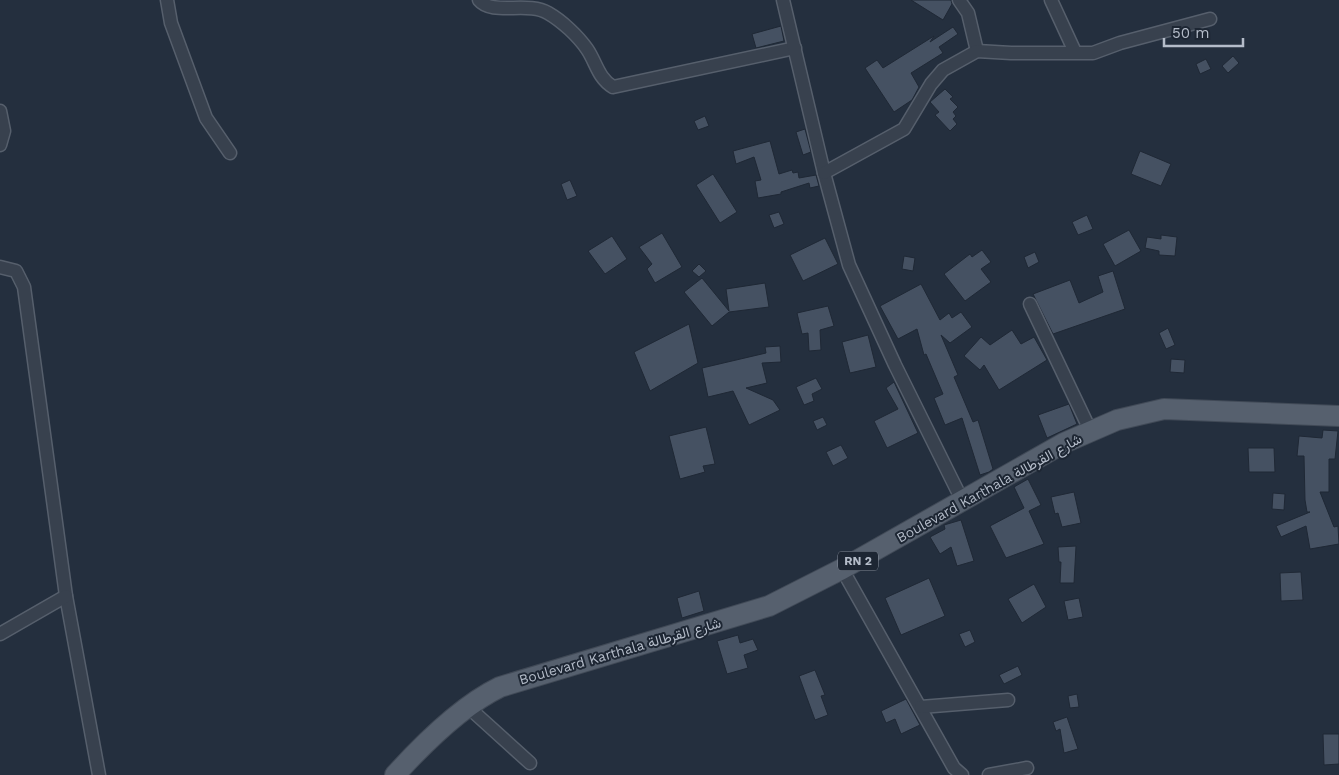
<svg xmlns="http://www.w3.org/2000/svg" width="1339" height="775" font-family="'Work Sans',Vazirmatn,sans-serif">
  <rect width="100%" height="100%" fill="#242f3e"/>
  <!-- building -->
  <g fill="#455162" stroke="#1f2835">
    <path d="M911,0H951L952,4L943,20Z"/>
    <path d="M781,26L784,41L756,48L752,34Z"/>
    <path d="M953,27L958,34L939,47L943,53L911,73L919,87L912,100L894,112L865,68L877,60L883,68L934,36L930,42Z"/>
    <path d="M1233,56L1239,63L1228,73L1222,66Z"/>
    <path d="M1206,59L1211,69L1200,74L1196,64Z"/>
    <path d="M945,89L953,97L950,99L958,107L953,112L956,116L953,119L957,124L950,131L935,115L939,112L930,102Z"/>
    <path d="M705,116L709,126L698,130L694,121Z"/>
    <path d="M805,129L811,152L803,155L796,132Z"/>
    <path d="M770,141L779,174L792,170L793,173L798,172L799,178L816,175L819,186L810,188L809,183L781,192V194L758,198L755,181L761,180L754,157L736,164L733,151Z"/>
    <path d="M1140,151L1171,164L1161,186L1131,174Z"/>
    <path d="M713,174L737,212L720,223L696,185Z"/>
    <path d="M570,180L577,196L567,200L561,184Z"/>
    <path d="M779,212L784,224L774,228L769,215Z"/>
    <path d="M1087,215L1093,229L1078,235L1072,222Z"/>
    <path d="M1129,230L1141,251L1115,266L1103,244Z"/>
    <path d="M662,233L682,267L655,283L647,269L652,264L639,247Z"/>
    <path d="M1161,235L1177,237L1175,256L1159,255V251L1145,248L1147,237L1161,239Z"/>
    <path d="M612,236L627,259L605,274L588,251Z"/>
    <path d="M825,238L838,264L803,281L790,255Z"/>
    <path d="M982,250L991,262L981,269L991,282L965,301L944,274L970,254L972,257Z"/>
    <path d="M1035,252L1039,262L1028,268L1024,257Z"/>
    <path d="M904,256L915,258L913,271L902,269Z"/>
    <path d="M699,264L706,271L699,277L692,271Z"/>
    <path d="M1113,271L1125,309L1053,334L1033,294L1070,280L1079,303L1103,292L1098,276Z"/>
    <path d="M702,278L729,311L726,289L765,283L769,307L729,312L712,326L684,292Z"/>
    <path d="M921,284L940,320L949,313L952,318L961,312L972,327L950,343L941,335L958,375L954,377L973,422L978,420L993,469L989,472L980,475L962,418L945,425L934,398L943,394L926,354L924,355L917,329L898,339L880,306Z"/>
    <path d="M828,306L834,326L820,330L821,350L809,351L808,333L802,334L797,313Z"/>
    <path d="M689,324L698,363L650,391L634,352Z"/>
    <path d="M1168,328L1175,345L1166,349L1159,333Z"/>
    <path d="M1012,330L1021,344L1034,337L1047,360L999,390L984,365L980,370L964,356L981,337L990,345Z"/>
    <path d="M868,335L876,367L850,373L842,342Z"/>
    <path d="M780,346L781,362L762,363L767,383L746,388L773,400L780,410L749,425L733,391L708,397L702,368L766,353L765,347Z"/>
    <path d="M1171,359L1185,360L1184,373L1170,372Z"/>
    <path d="M816,378L822,389L812,394L814,401L804,405L796,387Z"/>
    <path d="M894,382L918,433L887,448L874,421L898,409L886,388Z"/>
    <path d="M1069,404L1077,424L1047,438L1038,415Z"/>
    <path d="M823,417L827,425L817,430L813,421Z"/>
    <path d="M706,427L715,464L703,466L705,472L680,479L669,436Z"/>
    <path d="M1323,430L1338,431L1335,459H1329V492H1320L1334,527L1338,526L1339,544L1310,549L1306,526L1281,537L1276,526L1310,512H1307L1305,500L1304,456H1297L1299,436L1322,438Z"/>
    <path d="M841,445L848,458L833,466L826,452Z"/>
    <path d="M1248,448H1274L1275,472H1249Z"/>
    <path d="M1028,479L1041,505L1029,511L1044,544L1006,558L990,526L1024,508L1014,487Z"/>
    <path d="M1074,492L1081,523L1062,527L1058,513L1055,514L1051,497Z"/>
    <path d="M1273,493L1285,494L1284,510L1272,509Z"/>
    <path d="M961,520L974,561L957,566L951,547L940,554L930,537L945,529L944,525Z"/>
    <path d="M1076,546L1074,583H1060L1061,562H1059L1058,547Z"/>
    <path d="M1301,572L1303,600L1281,601L1280,573Z"/>
    <path d="M929,578L945,616L901,635L885,598Z"/>
    <path d="M1034,584L1046,607L1022,623L1008,599Z"/>
    <path d="M699,591L704,611L682,618L677,598Z"/>
    <path d="M1079,598L1083,617L1068,620L1064,601Z"/>
    <path d="M970,630L975,642L965,647L959,634Z"/>
    <path d="M738,635L740,643L753,639L758,650L744,655L748,668L727,674L717,641Z"/>
    <path d="M1018,666L1022,675L1004,684L999,675Z"/>
    <path d="M815,670L825,695L821,696L828,715L815,720L799,676Z"/>
    <path d="M1077,694L1079,707L1070,708L1068,696Z"/>
    <path d="M906,699L920,725L901,734L895,719L886,723L881,711Z"/>
    <path d="M1067,717L1078,749L1064,753L1060,729L1056,731L1053,722Z"/>
    <path d="M1323,734H1339V764L1324,765Z"/>
  </g>
  <g fill="none" stroke-linecap="round" stroke-linejoin="round">
    <!-- street casing -->
    <g stroke="#565f6c" stroke-width="15">
      <g id="street">
        <path d="M167,0L171,23L206,118L230,153"/>
        <path d="M479,0C492,16 528,1 548,13C562,21 578,36 587,49C596,62 598,78 613,87L795,48"/>
        <path d="M783,0L824,173L849,265L895,365L963,502"/>
        <path d="M959,0L968,13L977,51"/>
        <path d="M1051,0L1075,52"/>
        <path d="M0,111L4,131L0,145"/>
        <path d="M824,173L904,129L931,84L943,70L977,51L1011,53H1093L1120,43L1210,19"/>
        <path d="M0,267L16,271L24,287L66,596L99,775"/>
        <path d="M1030,304L1091,432"/>
        <path d="M842,569L954,768L962,775"/>
        <path d="M0,634L66,596"/>
        <path d="M467,706L530,763"/>
        <path d="M921,707L1008,700"/>
        <path d="M989,775L1027,768"/>
      </g>
    </g>
    <!-- primary casing -->
    <g stroke="#414a57" stroke-width="22">
      <path id="primary" d="M395,775C424,743 461,706 500,687L769,606L842,569L1064,443L1117,420L1164,409L1339,416"/>
    </g>
    <!-- street -->
    <use href="#street" stroke="#38414e" stroke-width="12"/>
    <!-- primary -->
    <use href="#primary" stroke="#56606e" stroke-width="20"/>
  </g>
  <g text-anchor="middle" dominant-baseline="central" stroke-width="4" stroke-linejoin="round" paint-order="stroke">
    <!-- shield labels -->
    <rect fill="#1d2633" stroke="#878f9c" stroke-width="1" x="838" y="551.5" width="40" height="19" rx="4"/>
    <g font-size="12" font-weight="bold" fill="#b4bcc9">
      <text x="858" y="561">RN 2</text>
    </g>
    <!-- street labels -->
    <g font-size="14" fill="#b4bcc9" stroke="#1d2633">
      <text transform="translate(989 488) rotate(-29)">Boulevard Karthala شارع القرطالة</text>
      <text transform="translate(620 651) rotate(-16)">Boulevard Karthala شارع القرطالة</text>
    </g>
  </g>
  <!-- scale -->
  <path d="M1164 38v8h79v-8" fill="none" stroke="#b4bcc9" stroke-width="2.5"/>
  <text x="1172" y="38" font-size="15" fill="#b4bcc9" stroke="#1d2633" stroke-width="4" paint-order="stroke">50 m</text>
</svg>
